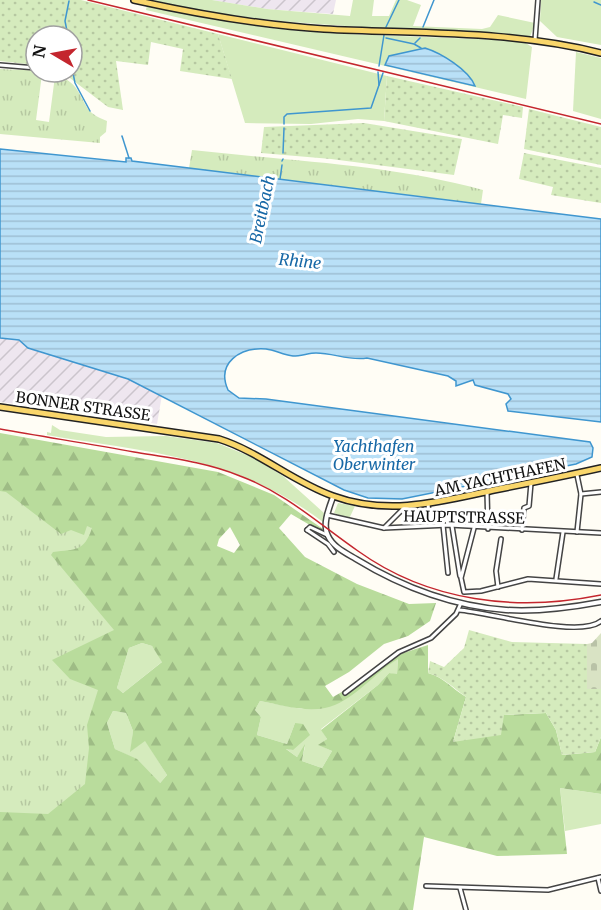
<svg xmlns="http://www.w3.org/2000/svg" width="601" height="910" font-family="Merriweather,serif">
  <defs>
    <pattern id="industrial-furrows" width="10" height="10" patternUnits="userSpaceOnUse" patternTransform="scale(1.5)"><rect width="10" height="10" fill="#eee6ef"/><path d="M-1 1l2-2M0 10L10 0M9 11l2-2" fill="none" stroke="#cbc4cc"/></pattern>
    <pattern id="forest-firs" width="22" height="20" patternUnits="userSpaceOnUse" patternTransform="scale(1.5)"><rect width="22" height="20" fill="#b9dc9c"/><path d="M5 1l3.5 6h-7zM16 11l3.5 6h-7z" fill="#9ebc85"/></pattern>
    <pattern id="cemetery-stones" width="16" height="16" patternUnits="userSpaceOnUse" patternTransform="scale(1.5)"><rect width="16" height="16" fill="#d9e3c4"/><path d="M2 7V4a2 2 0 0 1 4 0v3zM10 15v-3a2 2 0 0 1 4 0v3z" fill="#b9c2a7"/></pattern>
    <pattern id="park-tufts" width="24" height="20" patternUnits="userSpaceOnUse" patternTransform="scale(1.5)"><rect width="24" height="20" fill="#d5ebbd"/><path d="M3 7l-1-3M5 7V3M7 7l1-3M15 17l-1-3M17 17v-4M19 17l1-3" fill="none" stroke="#b6c8a1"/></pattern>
    <pattern id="garden-dots" width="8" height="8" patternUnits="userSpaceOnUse" patternTransform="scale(1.5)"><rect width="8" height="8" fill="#d5ebbd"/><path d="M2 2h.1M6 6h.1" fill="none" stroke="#b6c8a1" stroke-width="1.8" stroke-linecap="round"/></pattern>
    <pattern id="water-rules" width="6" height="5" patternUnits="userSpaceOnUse" patternTransform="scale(1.5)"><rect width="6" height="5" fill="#b9e0f7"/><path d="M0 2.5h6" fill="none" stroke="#9ebfd3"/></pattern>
  </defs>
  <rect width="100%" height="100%" fill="#fffdf5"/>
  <!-- industrial -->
  <g fill="url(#industrial-furrows)">
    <path d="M212,0H336L333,14L267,9Z"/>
    <path d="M0,338L19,340L28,348L128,379L162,395L157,424L146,422V412L74,402L71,411L0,402Z"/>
  </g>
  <!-- grass -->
  <g fill="#d5ebbd" fill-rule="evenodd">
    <path d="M151,0H212L267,9L350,16L353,0H374L372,16H389L396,0H407L421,5L413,26L482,29L490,27L498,15L535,23L530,37C404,26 275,30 151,0Z"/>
    <path d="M541,0H601V45L557,37L540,21Z"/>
    <path d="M147,5C198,17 249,26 300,31C375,37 449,36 524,42L532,47L526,99L146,10ZM424,48C442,53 468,69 475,86L390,67L389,56Z"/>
    <path d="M218,34L387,76L384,121L358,119L311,124L245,123Z"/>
    <path d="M576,52L601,58V119L573,111Z"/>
    <path d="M52,425L60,430L106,437L166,436L217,443L254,458L283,476L324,513L323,522C236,456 150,453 47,435V432L51,433Z"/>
    <path d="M338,503L355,506L349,519L334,513Z"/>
    <path d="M142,643L152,646L163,661L123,693L117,688L129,648Z"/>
    <path d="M398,658L397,675L389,673L378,685L321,729L327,739L319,745L332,751L322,768L302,761L305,746L297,757L285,748L293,750L295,723L287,744L257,735L261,717L255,710L260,701L302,709L341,701Z"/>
    <path d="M113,711L126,713L133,731L131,751L145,740L167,775L159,784L137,760L115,749L107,723Z"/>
    <path d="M560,788L601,794V824L565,831Z"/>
  </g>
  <!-- forest -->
  <path fill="url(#forest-firs)" fill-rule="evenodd" d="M0,433L218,472L274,495L323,529L320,531L291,514L279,528L305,557L357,584L409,604L436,603L430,621L408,636L384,644L349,672L325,686L333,697L361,681L388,658L428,645V673C445,678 451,688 466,697L453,742L503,715L546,713L556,730L562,755L595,752L601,737V794L560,788L567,854L497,856L424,837L413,910H0ZM230,527L240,545L234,553L217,546L219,539ZM142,643L152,646L162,662L123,693L117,688L129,648ZM398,659L397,674L389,673L378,685L321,730L327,739L318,745L332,751L322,768L302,761L305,744L297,757L286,749L293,750L310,735L303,724L295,723L287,744L257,735L261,717L255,710L260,701C281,705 304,712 325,708C352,703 375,672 398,659ZM113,711L126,713L133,731L130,752L145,741L167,775L160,783L137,759L115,749L107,723Z"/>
  <!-- cemetery -->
  <path fill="url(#cemetery-stones)" d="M601,633V689H587V644L592,643Z"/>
  <!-- park -->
  <g fill="url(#park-tufts)" fill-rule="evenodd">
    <path d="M0,69C24,71 60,67 76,88C88,106 84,112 107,121L106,132L100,137V143L0,134ZM42,74L55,76L49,122L36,120Z"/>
    <path d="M192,150C289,161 389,164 483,190L481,204L189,168Z"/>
    <path d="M0,491L6,492L61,534L71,530L84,535L87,526L92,528C84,552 76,549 53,552L51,555L114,630L52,660L70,679L98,690L87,725L89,748L85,784L48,814L0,812Z"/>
  </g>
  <!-- garden -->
  <g fill="url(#garden-dots)">
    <path d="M0,0H81L218,34L232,79L180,71L183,49L151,42L148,65L116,61L123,110L108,107L62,72H72V36H36V65L0,61Z"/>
    <path d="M387,76L523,107L522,118L503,115L498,144L384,121Z"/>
    <path d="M529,109L601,127V165L524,149Z"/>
    <path d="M364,123L462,139L454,175L331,159L261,153L264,127Z"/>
    <path d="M524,153L601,168V203L551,195L553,187L519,179Z"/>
    <path d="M469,630L512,642L587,644V689H601V737L595,752L562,755L556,730L546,713L504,715L501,735L453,742L466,697C452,687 445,678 428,673L430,661L444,667L464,648Z"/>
  </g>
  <!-- water -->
  <g fill="url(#water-rules)" stroke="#3f96cf" stroke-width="1.5">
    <path d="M425,48C441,53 469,70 475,86L385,65L389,56Z"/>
    <path d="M0,149L126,162V158H131L132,161L601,219V422L508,411L506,404L511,399L508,394L475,385L473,380L456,386V381L448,376L367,358C349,361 334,353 316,353C309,353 301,356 293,356C283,355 275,350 266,349C240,347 216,363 228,390L239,398L266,399L590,442L593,448L592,457L576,464L402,499L368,498L344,490L128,379L28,348L19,340L0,338Z"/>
  </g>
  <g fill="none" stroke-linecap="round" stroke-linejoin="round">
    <!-- stream -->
    <g stroke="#3f96cf" stroke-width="1.5">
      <path d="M594,2L601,5"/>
      <path d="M386,27L399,0"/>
      <path d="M423,27L434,0"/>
      <path d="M68,36L65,21L69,1"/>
      <path d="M386,38L414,44L421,48"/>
      <path d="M415,43L420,38"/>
      <path d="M379,66L384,35"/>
      <path d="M72,68L75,83L90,111"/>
      <path d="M379,85L383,73"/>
      <path d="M284,124V117L287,114L371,108L379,85L378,72"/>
      <path d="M122,136L129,158"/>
      <path d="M283,153L284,128"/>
      <path d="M282,161L283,159"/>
      <path d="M280,179L282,165"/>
    </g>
    <!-- minor casing -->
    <g stroke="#444" stroke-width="6">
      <g id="minor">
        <path d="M535,40L538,0"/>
        <path d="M0,65L36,68"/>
        <path d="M56,72L60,73"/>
        <path d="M577,475L581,494L577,532"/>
        <path d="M487,492L488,529"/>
        <path d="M581,494L601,492"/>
        <path d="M428,504L430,525"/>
        <path d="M327,515L384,528L449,525L601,533"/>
        <path d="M443,525L448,573"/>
        <path d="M452,526L460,576"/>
        <path d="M384,528L405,507"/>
        <path d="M474,528L461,578L464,592L481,591L528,579L601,584"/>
        <path d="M307,530L328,544L334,552"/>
        <path d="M307,530L310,527L327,535"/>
        <path d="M522,530L524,508L529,506L531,483"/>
        <path d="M556,579L563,532"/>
        <path d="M498,587L496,571L501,539"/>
        <path d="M459,610C488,612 580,639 601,621"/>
        <path d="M345,693L399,652L431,638L456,614L461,603"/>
        <path d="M598,878L601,891"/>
        <path d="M426,886L548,890L601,877"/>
        <path d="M460,888L466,910"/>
      </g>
    </g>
    <!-- tertiary casing -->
    <g stroke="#444" stroke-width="7">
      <path id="tertiary" d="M333,497C329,508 322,525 328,536C333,547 346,553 356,559C402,587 451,606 506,610C538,612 569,608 601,602"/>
    </g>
    <!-- primary casing -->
    <g stroke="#222" stroke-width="8">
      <g id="primary">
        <path d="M134,0C197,14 260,25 324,29C417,34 510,30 601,53"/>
        <path d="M0,407L219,439C260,452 293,482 333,496C388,516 439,502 494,490C530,483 565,476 601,468"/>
      </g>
    </g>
    <!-- minor -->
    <use href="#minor" stroke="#fff" stroke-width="3"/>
    <!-- tertiary -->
    <use href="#tertiary" stroke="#fff" stroke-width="4"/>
    <!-- primary -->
    <use href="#primary" stroke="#f9d66b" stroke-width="5"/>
    <!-- rail -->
    <g stroke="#c4262e" stroke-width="1.5">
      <path d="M88,0L601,124"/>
      <path d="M0,429C45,437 90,444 134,452C170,458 206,462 240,476C286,493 319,524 358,551C429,602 517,612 601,595"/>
    </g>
  </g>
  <g text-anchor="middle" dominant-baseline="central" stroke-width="6" stroke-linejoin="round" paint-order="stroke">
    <!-- street labels -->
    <g font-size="15" fill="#111" stroke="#fff">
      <text transform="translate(83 406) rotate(8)">BONNER STRASSE</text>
      <text transform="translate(500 477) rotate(-12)">AM YACHTHAFEN</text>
      <text transform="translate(464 517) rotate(1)">HAUPTSTRASSE</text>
    </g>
    <!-- water labels -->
    <g font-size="16" font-style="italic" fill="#1768a6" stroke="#fff">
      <text transform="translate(262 209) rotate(-78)">Breitbach</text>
      <text transform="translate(300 261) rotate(6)">Rhine</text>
      <text x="374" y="446">Yachthafen<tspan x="374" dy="18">Oberwinter</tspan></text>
    </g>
  </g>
  <!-- north arrow -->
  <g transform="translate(54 54) rotate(280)"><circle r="28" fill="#ffffff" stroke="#a0a0a0" stroke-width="1.5"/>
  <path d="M0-4.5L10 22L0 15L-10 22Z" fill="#c4262e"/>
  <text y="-9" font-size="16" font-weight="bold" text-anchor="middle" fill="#111111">N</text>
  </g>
</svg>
